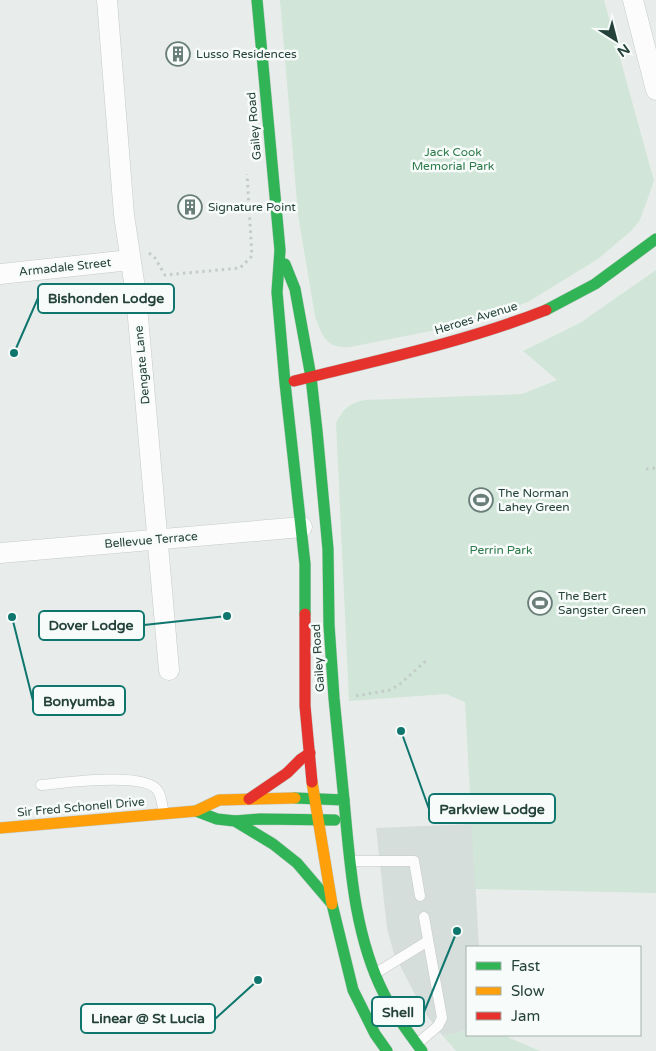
<svg xmlns="http://www.w3.org/2000/svg" width="656" height="1051" font-family="'Varela Round',sans-serif">
  <rect width="100%" height="100%" fill="#e8edeb"/>
  <!-- built -->
  <path fill="#d6dedb" d="M472,824L479,947H467V1030L443,1036L424,1012L394,954L387,928L376,828Z"/>
  <!-- green -->
  <g fill="#d1e6d8">
    <path d="M280,0H604L654,181L640,220L631,231L598,259L528,302L461,325L350,347C326,349 322,336 315,316L298,215Z"/>
    <path d="M656,270V893L475,889L465,702L446,694L349,701L336,423C344,408 348,404 365,400L522,394L557,380L523,351L580,323Z"/>
    <path d="M467,1030V1035H503L540,1051H456L443,1036Z"/>
  </g>
  <g fill="none" stroke-linecap="round" stroke-linejoin="round">
    <!-- lane casing -->
    <g stroke="#c5cac8" stroke-width="11">
      <g id="lane">
        <path d="M41,785C63,783 146,771 158,791C162,797 162,807 164,813"/>
        <path d="M351,861H414L420,896"/>
        <path d="M376,973L428,941"/>
        <path d="M418,1043L438,1026L442,1018L424,917"/>
      </g>
    </g>
    <!-- street casing -->
    <g stroke="#c5cac8" stroke-width="21">
      <g id="street">
        <path d="M107,0L124,215L136,295L169,670"/>
        <path d="M633,0L656,90"/>
        <path d="M0,274L130,260"/>
        <path d="M0,553L302,527"/>
      </g>
    </g>
    <!-- fast casing -->
    <g stroke="#c3cbc8" stroke-width="12">
      <g id="fast">
        <path d="M257,0L280,250L277,292L285,383L305,564V614"/>
        <path d="M285,264L295,289L311,377L317,431L328,549L329,625L334,698L344,800"/>
        <path d="M546,310L595,284L656,239"/>
        <path d="M295,798L344,800C350,865 354,935 384,994C394,1014 408,1032 422,1051"/>
        <path d="M196,811L217,819L235,821L273,844L297,863L332,904L353,990L375,1034L387,1051"/>
        <path d="M235,821L260,819L335,820"/>
      </g>
    </g>
    <!-- slow casing -->
    <g stroke="#c3cbc8" stroke-width="12">
      <g id="slow">
        <path d="M312,782L332,904"/>
        <path d="M0,828L196,811L219,800L295,798"/>
      </g>
    </g>
    <!-- jam casing -->
    <g stroke="#c3cbc8" stroke-width="12">
      <g id="jam">
        <path d="M294,381C378,360 465,342 546,310"/>
        <path d="M305,614V706L312,782"/>
        <path d="M249,799L287,773L301,759L310,753"/>
      </g>
    </g>
    <!-- path -->
    <g stroke="#c3ccca" stroke-width="3" stroke-dasharray="2.5 4" stroke-linecap="butt">
      <path d="M149,253L155,258L165,275L240,268L252,256L247,174"/>
      <path d="M646,469L656,468"/>
      <path d="M356,696L390,690L400,684L428,659"/>
    </g>
    <!-- lane -->
    <use href="#lane" stroke="#fcfcfc" stroke-width="10"/>
    <!-- street -->
    <use href="#street" stroke="#fcfcfc" stroke-width="20"/>
    <!-- fast -->
    <use href="#fast" stroke="#30b455" stroke-width="11"/>
    <!-- slow -->
    <use href="#slow" stroke="#ff9f0a" stroke-width="11"/>
    <!-- jam -->
    <use href="#jam" stroke="#e5322d" stroke-width="11"/>
  </g>
  <!-- icons -->
  <defs>
    <g id="building-ring" transform="scale(1.25)"><circle r="9.5" fill="#f7fbf9" stroke="#697e78" stroke-width="1.5"/><path d="M-4-6H4V6H1V3H-1V6H-4ZM-2.5-4.3h1.7v1.8h-1.7ZM.8-4.3h1.7v1.8H.8ZM-2.5-1h1.7V.8h-1.7ZM.8-1h1.7V.8H.8Z" fill="#697e78"/></g>
    <g id="stadium-ring" transform="scale(1.25)"><circle r="9.5" fill="#f7fbf9" stroke="#697e78" stroke-width="1.5"/><path d="M0-5a6.5 5 0 1 0 0 10a6.5 5 0 1 0 0-10ZM-3.5-1.8h7v3.6h-7Z" fill="#697e78"/></g>
  </defs>
  <g fill-rule="evenodd">
    <use href="#building-ring" x="178" y="54"/>
    <use href="#building-ring" x="190" y="207"/>
    <use href="#stadium-ring" x="481" y="500"/>
    <use href="#stadium-ring" x="540" y="603"/>
  </g>
  <g text-anchor="middle" dominant-baseline="central" stroke-width="5" stroke-linejoin="round" paint-order="stroke">
    <!-- poi labels -->
    <g font-size="12" fill="#24423a" stroke="#f7fbf9" text-anchor="start">
      <text x="196" y="54">Lusso Residences</text>
      <text x="208" y="207">Signature Point</text>
      <text x="498" y="493">The Norman<tspan x="498" dy="14">Lahey Green</tspan></text>
      <text x="558" y="596">The Bert<tspan x="558" dy="14">Sangster Green</tspan></text>
    </g>
    <!-- street labels -->
    <g font-size="12" fill="#24423a" stroke="#f7fbf9">
      <text transform="translate(254 126) rotate(-95)">Gailey Road</text>
      <text transform="translate(65 267) rotate(-6)">Armadale Street</text>
      <text transform="translate(476 318) rotate(-17)">Heroes Avenue</text>
      <text transform="translate(142 365) rotate(-95)">Dengate Lane</text>
      <text transform="translate(151 540) rotate(-5)">Bellevue Terrace</text>
      <text transform="translate(318 658) rotate(-94)">Gailey Road</text>
      <text transform="translate(81 807) rotate(-5)">Sir Fred Schonell Drive</text>
    </g>
    <!-- park labels -->
    <g font-size="12" fill="#2d7a4b" stroke="#f7fbf9">
      <text x="453" y="152">Jack Cook<tspan x="453" dy="14">Memorial Park</tspan></text>
      <text x="501" y="550">Perrin Park</text>
    </g>
  </g>
  <!-- callouts -->
  <path fill="none" stroke="#0f766e" stroke-width="2" d="M14 353L38 298M227 616L144 625M12 617L33 701M401 731L429 809M457 931L424 1012M258 980L215 1019"/>
  <g fill="#0f766e" stroke="#f7fbf9" stroke-width="2">
    <circle cx="14" cy="353" r="5"/>
    <circle cx="227" cy="616" r="5"/>
    <circle cx="12" cy="617" r="5"/>
    <circle cx="401" cy="731" r="5"/>
    <circle cx="457" cy="931" r="5"/>
    <circle cx="258" cy="980" r="5"/>
  </g>
  <g fill="#f7fbf9" stroke="#0f766e" stroke-width="2">
    <rect x="38" y="284" width="136" height="29" rx="5"/>
    <rect x="39" y="611" width="105" height="29" rx="5"/>
    <rect x="33" y="686" width="92" height="29" rx="5"/>
    <rect x="429" y="794" width="126" height="29" rx="5"/>
    <rect x="372" y="997" width="52" height="29" rx="5"/>
    <rect x="81" y="1004" width="134" height="29" rx="5"/>
  </g>
  <g font-size="14" text-anchor="middle" font-weight="bold" fill="#24423a">
    <text x="106" y="303">Bishonden Lodge</text>
    <text x="91" y="630">Dover Lodge</text>
    <text x="79" y="706">Bonyumba</text>
    <text x="492" y="814">Parkview Lodge</text>
    <text x="398" y="1017">Shell</text>
    <text x="148" y="1023">Linear @ St Lucia</text>
  </g>
  <!-- legend -->
  <rect x="466" y="946" width="175" height="90" fill="#f7fbf9" stroke="#a3b1ad"/>
  <rect x="476" y="962" width="25" height="8" fill="#30b455" stroke="#a3b1ad"/>
  <text x="511" y="971" font-size="15" fill="#24423a">Fast</text>
  <rect x="476" y="987" width="25" height="8" fill="#ff9f0a" stroke="#a3b1ad"/>
  <text x="511" y="996" font-size="15" fill="#24423a">Slow</text>
  <rect x="476" y="1012" width="25" height="8" fill="#e5322d" stroke="#a3b1ad"/>
  <text x="511" y="1021" font-size="15" fill="#24423a">Jam</text>
  <!-- north arrow -->
  <g transform="translate(616 40) rotate(144)" stroke="#f7fbf9" stroke-width="4" paint-order="stroke">
  <path d="M0-4L9 19L0 12L-9 19Z" fill="#24423a"/>
  <text y="-8" font-size="14" font-weight="bold" text-anchor="middle" fill="#24423a">N</text>
  </g>
</svg>
